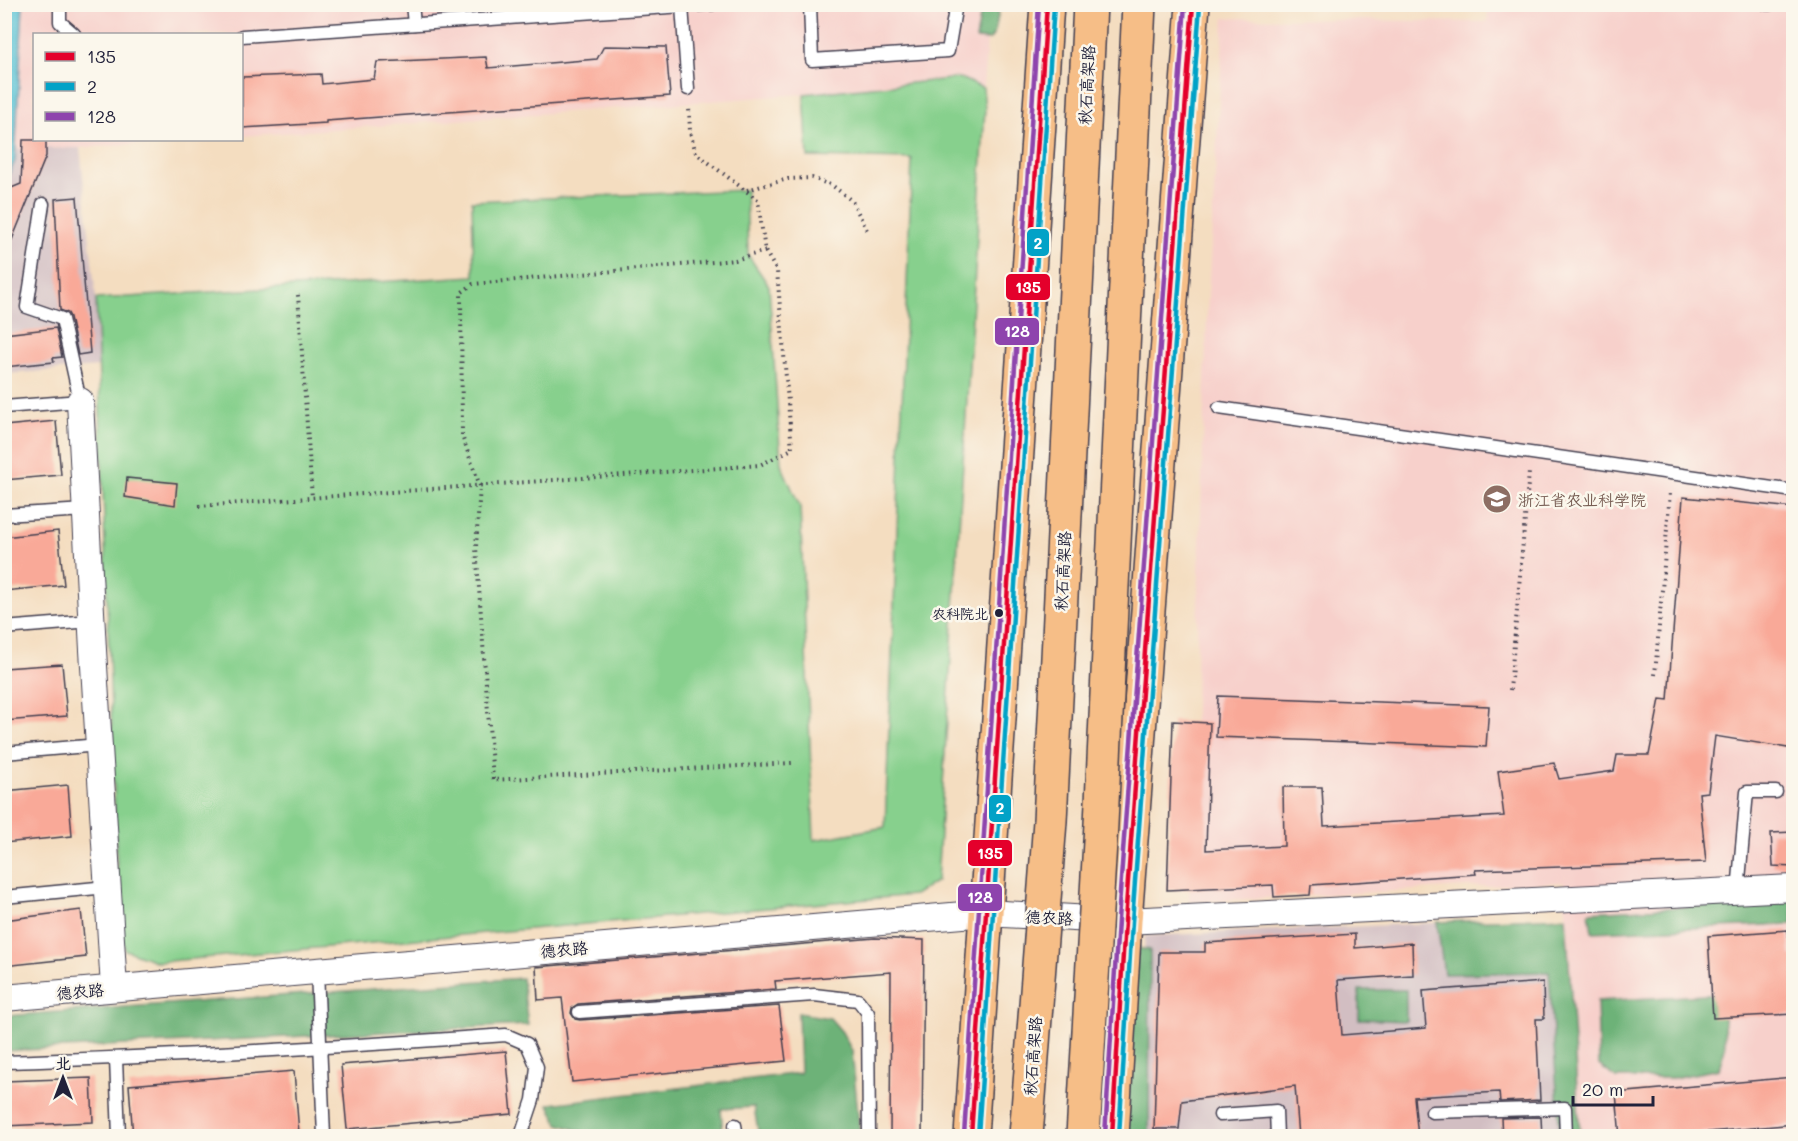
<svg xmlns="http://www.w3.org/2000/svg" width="1798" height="1141" font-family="Mali,'LXGW WenKai TC',sans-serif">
  <rect width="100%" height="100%" fill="#fbf7ec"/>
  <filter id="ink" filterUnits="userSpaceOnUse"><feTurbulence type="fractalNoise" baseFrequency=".0167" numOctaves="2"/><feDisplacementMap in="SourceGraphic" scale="12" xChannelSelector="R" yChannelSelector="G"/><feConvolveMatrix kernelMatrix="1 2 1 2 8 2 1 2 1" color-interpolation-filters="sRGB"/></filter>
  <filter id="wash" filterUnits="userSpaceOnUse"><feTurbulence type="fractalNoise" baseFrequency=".008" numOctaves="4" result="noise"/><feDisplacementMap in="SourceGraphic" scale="24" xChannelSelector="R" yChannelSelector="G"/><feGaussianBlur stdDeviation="1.35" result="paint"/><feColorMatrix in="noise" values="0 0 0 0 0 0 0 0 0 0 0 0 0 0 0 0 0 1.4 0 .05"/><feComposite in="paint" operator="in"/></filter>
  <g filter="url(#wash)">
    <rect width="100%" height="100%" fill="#f4ddc0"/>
    <!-- built -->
    <g fill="#f7d0cb">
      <path d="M23,5H990L983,88L960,78L804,94L242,136V34H34V140H190L80,148L16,149Z"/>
      <path d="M1489,5H1793V1136H1580L1564,882L1189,902L1207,313L1224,18L1487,22Z"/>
    </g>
    <!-- industrial -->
    <g fill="#d2bec2">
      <path d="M80,148L96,299L98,367L5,374V183L15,161L16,149Z"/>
      <path d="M1566,917L1580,1136H1133L1145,936Z"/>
    </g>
    <!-- green -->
    <path fill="#87d08d" stroke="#547964" stroke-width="1.5" d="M960,78L983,88L985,109L937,881L914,895L158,962L125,950L119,927L96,299L474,276L472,201L746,190L748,255L769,286L781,464L800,507L814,840L885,827L912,159L808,157L804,94Z"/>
    <!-- forest -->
    <g fill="#6db278" stroke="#486a5a" stroke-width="1.5">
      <path d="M982,5H1000L995,32L990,40L976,39Z"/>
      <path d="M1793,901V924L1592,932L1589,912Z"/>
      <path d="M1566,917L1580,1136H1560L1549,972L1444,974L1437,922Z"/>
      <path d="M1137,948L1150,950L1149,1136H1126Z"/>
      <path d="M522,978L528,1025L5,1051V1016Z"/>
      <path d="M1359,990H1406V1021L1359,1019Z"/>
      <path d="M1723,994L1725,1048L1719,1069L1673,1078H1616L1599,1065L1597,1001Z"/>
      <path d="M798,1013L830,1018L842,1032L852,1051L860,1136H759L754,1107L721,1109L723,1136H604L593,1135L558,1124L549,1104L800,1073Z"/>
    </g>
    <!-- water -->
    <path fill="#5ac3d6" stroke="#3e7288" stroke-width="1.5" d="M5,4L23,5L15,161L5,183Z"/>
    <g id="blocks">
      <!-- building -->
      <g fill="#f9a998">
        <path d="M604,46L666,47L670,96L326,121V123L242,128V77L321,74L322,84L374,79L377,62L486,57L488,68L597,59Z"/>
        <path d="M23,140H46V156L5,257L4,191L21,184Z"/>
        <path d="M77,197L90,353L78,355L70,317L68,313L60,310L55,199Z"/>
        <path d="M56,328L62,357L53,358L54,362L4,367V334Z"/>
        <path d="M56,421L61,475L4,480V426Z"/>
        <path d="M127,478L177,483L175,505L125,497Z"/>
        <path d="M1683,497L1794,508V749L1715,736L1708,792L1699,793L1706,862L1475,870L1476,874L1311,885L1310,895L1274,897L1273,885L1167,890L1173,721L1210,723L1206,850L1284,846L1283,787H1322L1324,826L1504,816L1498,771L1554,763L1559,779L1614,771L1617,755H1649L1660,699L1668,700Z"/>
        <path d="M58,531L64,585L4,591V537Z"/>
        <path d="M62,664L67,716L4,721V668Z"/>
        <path d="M1218,696L1489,706L1486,747L1216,737Z"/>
        <path d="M68,785L72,836L4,843V791Z"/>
        <path d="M1794,832V867L1773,866L1771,833Z"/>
        <path d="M81,910L86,957L4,966V920Z"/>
        <path d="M1788,930L1790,955L1794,956V1014L1713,1018L1708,936Z"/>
        <path d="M1355,934V948L1412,943L1413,975L1338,980L1342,1035L1426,1028L1423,991L1543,982L1544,1019H1536L1540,1100L1500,1102L1499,1092L1414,1097L1418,1137H1299L1295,1086L1182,1101L1179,1129H1154L1159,952H1205V943Z"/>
        <path d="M875,938L924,940L922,1137H890L891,972L775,981L776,989L578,1004L572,1008L571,1013L575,1019L580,1020L779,1006L786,1061L572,1082L562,998L538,1000L536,967Z"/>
        <path d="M506,1051L512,1114L347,1129L341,1065Z"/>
        <path d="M294,1071L299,1133L264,1137H133L129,1085Z"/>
        <path d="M1794,1077V1124L1655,1137H1620L1616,1093Z"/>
        <path d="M91,1078L93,1122L4,1126V1081Z"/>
        <path d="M1541,1117L1542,1137H1502L1501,1118Z"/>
      </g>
    </g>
  </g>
  <g filter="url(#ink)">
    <use href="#blocks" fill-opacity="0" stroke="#423e4f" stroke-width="1.5"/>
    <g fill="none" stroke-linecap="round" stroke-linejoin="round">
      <!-- lane casing -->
      <g stroke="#423e4f" stroke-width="15">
        <g id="lane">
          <path d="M60,4V22L74,34"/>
          <path d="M412,4L414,24"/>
          <path d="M810,4L812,60L948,51L956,4"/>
          <path d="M1766,4H1770"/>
          <path d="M682,6L688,89"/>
          <path d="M242,36L713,4"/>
          <path d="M4,407L80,401L62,319L27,307L43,204"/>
          <path d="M1219,408L1794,491"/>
          <path d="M4,515L85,510"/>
          <path d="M4,628L91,621"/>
          <path d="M4,753L99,745"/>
          <path d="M1738,891L1747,792H1776"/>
          <path d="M4,897L107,887"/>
          <path d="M317,971L324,1136"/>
          <path d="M579,1012L814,995L858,1000L868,1013L869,1136"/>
          <path d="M116,1059L119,1136"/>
          <path d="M4,1062C172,1057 339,1047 506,1035L527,1044L537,1067L533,1100L521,1136"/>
          <path d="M1432,1112L1565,1108L1566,1136"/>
          <path d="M1220,1115L1276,1111L1277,1136"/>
          <path d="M735,1125L737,1136"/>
        </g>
      </g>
      <!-- street casing -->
      <g stroke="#423e4f" stroke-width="28">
        <g id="street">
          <path d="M80,401L93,650L114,988"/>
          <path d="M4,998L986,913L1125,921L1794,888"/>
        </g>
      </g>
      <!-- primary casing -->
      <g stroke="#423e4f" stroke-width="36">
        <g id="primary">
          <path d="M971,1136L1047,4"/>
          <path d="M1112,1136L1125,921L1193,4"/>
        </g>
      </g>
      <!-- path -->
      <g stroke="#423e4f" stroke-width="4" stroke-dasharray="1.5 4.5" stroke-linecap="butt">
        <path d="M747,190L788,179L812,178L833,186L852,201L867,230"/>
        <path d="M765,251L735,260L473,284L461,293L462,436L480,486L476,547L493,780L792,763"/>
        <path d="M298,295L312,498"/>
        <path d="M199,506L760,465L792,449L777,271L765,251L758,200L696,153L690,132L689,107"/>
        <path d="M1655,675L1670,492"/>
        <path d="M1510,690L1529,472"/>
      </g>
      <!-- lane -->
      <use href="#lane" stroke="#fff" stroke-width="12"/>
      <!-- street -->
      <use href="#street" stroke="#fff" stroke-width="26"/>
      <!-- primary -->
      <use href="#primary" stroke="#f6be87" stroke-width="33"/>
      <!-- highway-bridge casing -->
      <g stroke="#423e4f" stroke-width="36" stroke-linecap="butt">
        <g id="highway-bridge">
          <path d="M1026,1136L1050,821L1090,4"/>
          <path d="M1083,1136L1101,824L1139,4"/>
        </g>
      </g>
      <!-- highway-bridge -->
      <use href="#highway-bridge" stroke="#f6be87" stroke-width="33"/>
      <!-- bus-1 casing -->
      <g stroke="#fbf7ec" stroke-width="9">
        <g id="bus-1">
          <path d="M971,1136L1047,4"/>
          <path d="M1112,1136L1125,921L1193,4"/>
        </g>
      </g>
      <!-- bus-2 casing -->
      <g stroke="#fbf7ec" stroke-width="9">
        <g id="bus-2">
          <path d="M978,1136L1054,5"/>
          <path d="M1119,1136L1132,922L1200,5"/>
        </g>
      </g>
      <!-- bus-3 casing -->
      <g stroke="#fbf7ec" stroke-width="9">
        <g id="bus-3">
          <path d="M964,1135L1039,4"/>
          <path d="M1105,1136L1118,920L1185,4"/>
        </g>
      </g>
      <!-- bus-1 -->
      <use href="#bus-1" stroke="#e4002b" stroke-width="4.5"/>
      <!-- bus-2 -->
      <use href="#bus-2" stroke="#02a2c7" stroke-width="4.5"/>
      <!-- bus-3 -->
      <use href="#bus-3" stroke="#8e44ad" stroke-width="4.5"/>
    </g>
  </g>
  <!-- icons -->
  <defs>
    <g id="university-disc" transform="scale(1.5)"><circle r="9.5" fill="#8d6e63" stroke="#fbf7ec"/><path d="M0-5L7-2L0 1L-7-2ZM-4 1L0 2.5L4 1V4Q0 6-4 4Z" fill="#fff"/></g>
  </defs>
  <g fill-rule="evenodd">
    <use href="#university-disc" x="1497" y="499"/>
  </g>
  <!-- markers -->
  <circle fill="#22223b" stroke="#fbf7ec" stroke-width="2" cx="999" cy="613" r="5"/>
  <g text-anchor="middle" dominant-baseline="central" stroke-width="5" stroke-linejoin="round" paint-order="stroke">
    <!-- bus labels -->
    <g font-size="14" fill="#22223b" stroke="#fbf7ec" text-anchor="end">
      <text x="988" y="613">农科院北</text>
    </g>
    <!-- street labels -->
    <g font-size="16" fill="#22223b" stroke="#fbf7ec">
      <text transform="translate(1086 85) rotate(-87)">秋石高架路</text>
      <text transform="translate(1062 571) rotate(-87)">秋石高架路</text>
      <text transform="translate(1049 917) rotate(3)">德农路</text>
      <text transform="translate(564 949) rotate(-5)">德农路</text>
      <text transform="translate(80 991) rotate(-5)">德农路</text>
      <text transform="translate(1032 1056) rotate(-86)">秋石高架路</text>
    </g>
    <!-- education labels -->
    <g font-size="16" fill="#785e54" stroke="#fbf7ec" text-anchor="start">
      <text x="1518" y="499">浙江省农业科学院</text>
    </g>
  </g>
  <g stroke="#fbf7ec" stroke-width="2">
    <rect x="1026" y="228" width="24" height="29" rx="6" fill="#02a2c7"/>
    <rect x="1005" y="273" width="46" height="28" rx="6" fill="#e4002b"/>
    <rect x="994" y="317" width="46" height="29" rx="6" fill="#8e44ad"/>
    <rect x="988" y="794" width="24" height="29" rx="6" fill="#02a2c7"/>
    <rect x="967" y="839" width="46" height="28" rx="6" fill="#e4002b"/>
    <rect x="957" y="883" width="46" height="29" rx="6" fill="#8e44ad"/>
  </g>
  <g font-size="16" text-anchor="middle" font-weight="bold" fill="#fff">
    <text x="1038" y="249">2</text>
    <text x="1028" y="293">135</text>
    <text x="1017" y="337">128</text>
    <text x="1000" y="814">2</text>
    <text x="990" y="859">135</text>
    <text x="980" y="903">128</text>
  </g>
  <!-- margin -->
  <rect width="1798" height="1141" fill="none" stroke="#fbf7ec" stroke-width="24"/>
  <!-- legend -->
  <rect x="33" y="33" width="210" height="108" fill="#fbf7ec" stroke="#a4a2a5" stroke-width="1.5"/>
  <rect x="45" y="52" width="30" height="9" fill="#e4002b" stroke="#a4a2a5" stroke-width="1.5"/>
  <text x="87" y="63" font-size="18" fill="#22223b">135</text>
  <rect x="45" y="82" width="30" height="9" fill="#02a2c7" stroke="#a4a2a5" stroke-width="1.5"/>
  <text x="87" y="93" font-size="18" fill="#22223b">2</text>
  <rect x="45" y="112" width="30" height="9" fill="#8e44ad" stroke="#a4a2a5" stroke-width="1.5"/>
  <text x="87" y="123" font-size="18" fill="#22223b">128</text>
  <!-- north arrow -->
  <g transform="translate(63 1078)" stroke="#fbf7ec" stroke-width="4.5" paint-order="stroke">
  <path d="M0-4.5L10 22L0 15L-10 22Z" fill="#22223b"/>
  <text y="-9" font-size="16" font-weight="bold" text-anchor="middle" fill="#22223b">北</text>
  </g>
  <!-- scale -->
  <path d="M1573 1096v9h80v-9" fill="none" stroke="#22223b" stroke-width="3"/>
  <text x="1582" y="1096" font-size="18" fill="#22223b" stroke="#fbf7ec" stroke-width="4.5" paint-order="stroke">20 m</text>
</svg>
